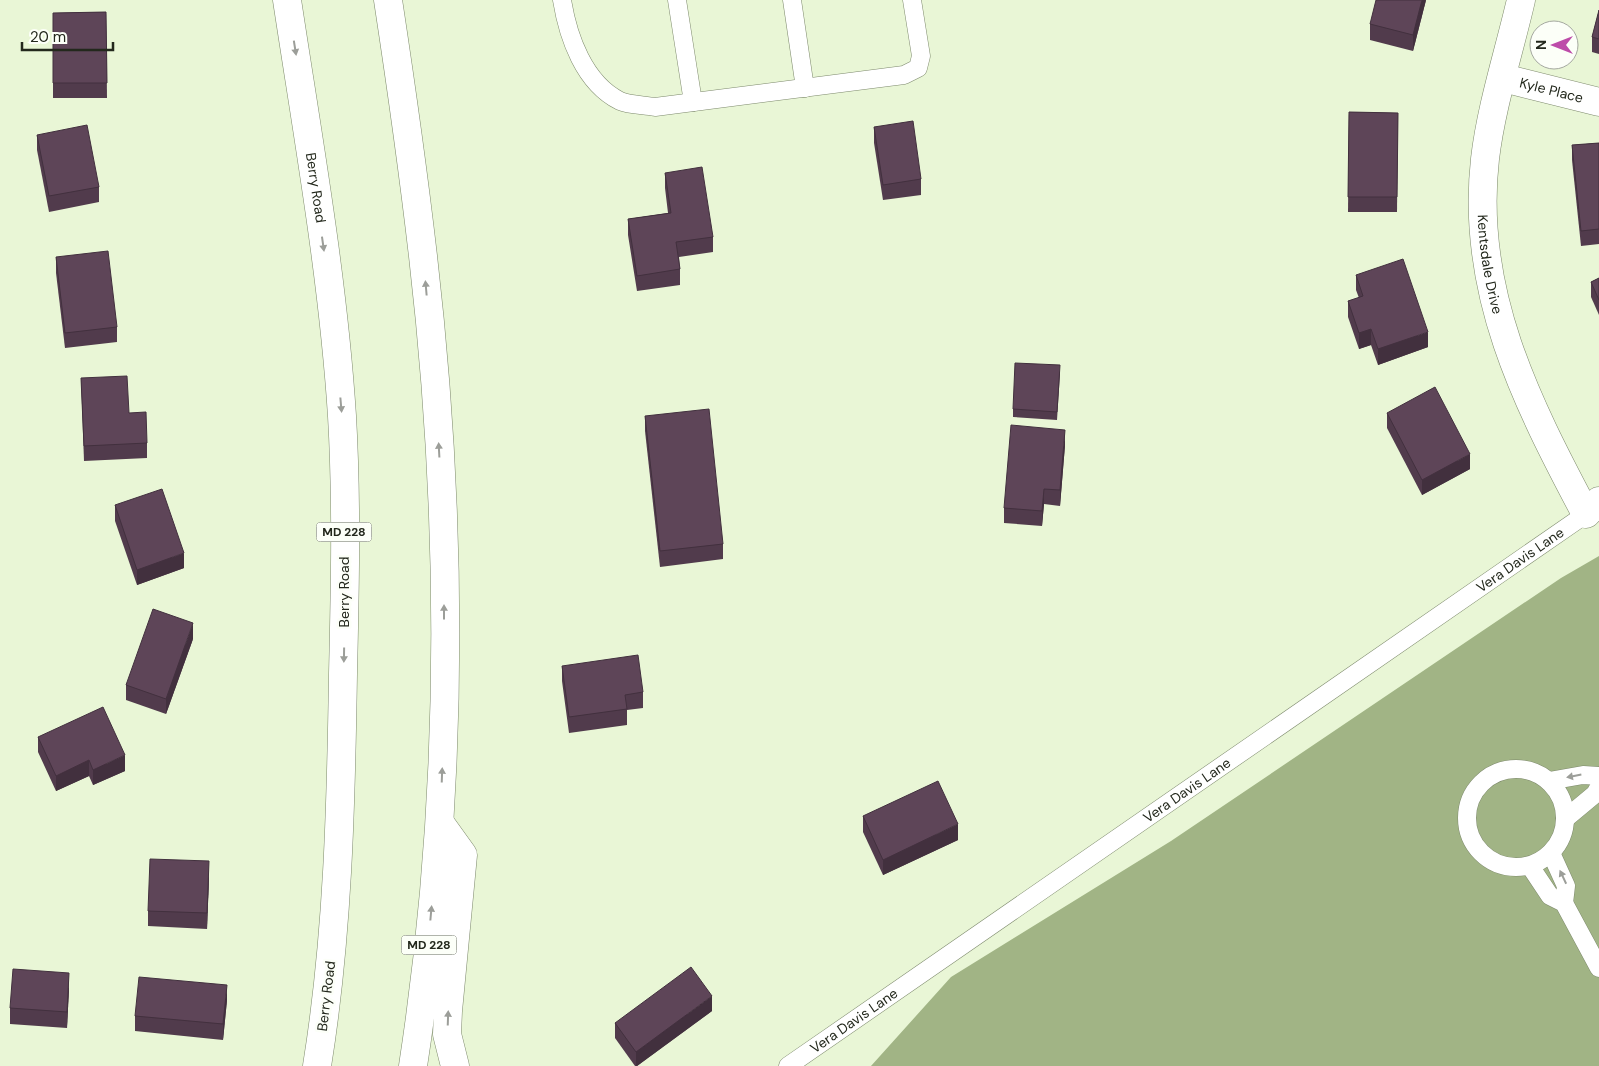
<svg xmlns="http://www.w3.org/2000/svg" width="1599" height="1066" font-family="'DM Sans',sans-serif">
  <rect width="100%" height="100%" fill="#e9f6d6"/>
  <!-- forest -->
  <path fill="#a1b485" d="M1599,556V1066H871L951,977L1171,841L1561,578Z"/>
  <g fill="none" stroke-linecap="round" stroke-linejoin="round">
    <!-- service casing -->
    <g stroke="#7d896c" stroke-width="19">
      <g id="service">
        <path d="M562,0C568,37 584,83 620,101C629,105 644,105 655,107L904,75L918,68L921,56L912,0"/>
        <path d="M677,0L693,102"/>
        <path d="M792,0L805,88"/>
        <circle cx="1516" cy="818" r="49"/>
        <path d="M1549,781L1583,775L1599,776"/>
        <path d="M1565,819L1595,794L1599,787"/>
        <path d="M1551,853L1566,886L1564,903"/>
        <path d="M1530,866L1550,896L1564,903L1599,968"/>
        <path id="s1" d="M788,1066L1586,514"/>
      </g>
    </g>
    <!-- minor casing -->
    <g stroke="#7d896c" stroke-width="29">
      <g id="minor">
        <path id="s2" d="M1521,0C1509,52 1491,107 1485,159C1470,291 1526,401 1586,514L1599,501"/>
        <path id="s3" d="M1503,78L1599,102"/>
      </g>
    </g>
    <!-- trunk casing -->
    <g stroke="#7d896c" stroke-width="29">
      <g id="trunk">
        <path id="s4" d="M287,0C308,138 333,277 342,416C347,502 345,589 343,674C341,805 338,936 317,1066"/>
        <path d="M388,0C401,85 413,170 423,256C454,524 454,799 413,1066"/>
        <path d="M440,823L463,855L448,1011L447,1034L455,1066"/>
      </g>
    </g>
    <!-- service -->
    <use href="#service" stroke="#fff" stroke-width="18"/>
    <!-- minor -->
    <use href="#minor" stroke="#fff" stroke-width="28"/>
    <!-- trunk -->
    <use href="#trunk" stroke="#fff" stroke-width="28"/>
  </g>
  <!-- wall -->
  <g fill="#513b4c">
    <path d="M1426,0L1413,51L1370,40V24Z"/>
    <path d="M1599,10V54L1592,52V37Z"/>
    <path d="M106,12L107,98H53V13Z"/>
    <path d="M1349,112L1398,113L1397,212H1348Z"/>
    <path d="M874,127L921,179V195L883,200L874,143Z"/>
    <path d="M37,135L99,187V202L49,212L37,150Z"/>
    <path d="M1599,143V244L1581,246L1572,160V145Z"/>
    <path d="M665,173L713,237V252L679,257L680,269V285L637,291L628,235V219L668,213L665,188Z"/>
    <path d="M56,257L117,327V342L65,348L56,273Z"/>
    <path d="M1356,275L1428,347L1378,365L1371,345L1359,349L1348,317V301L1359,298L1356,290Z"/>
    <path d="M1599,278V315L1591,297V282Z"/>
    <path d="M1060,373L1057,420L1013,417V409Z"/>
    <path d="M81,378L129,413L147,443V458L84,461Z"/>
    <path d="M1387,413L1470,469L1422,495L1387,428Z"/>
    <path d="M645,416L723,544V559L660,567L645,431Z"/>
    <path d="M1065,445L1060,506L1044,504L1042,526L1004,523V508Z"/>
    <path d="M115,505L184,568L137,585L115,521Z"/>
    <path d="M193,639L166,714L126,700V685Z"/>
    <path d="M562,666L643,692V708L627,710V725L569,733L562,681Z"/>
    <path d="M38,737L125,771L93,785L89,776L56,791L38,752Z"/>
    <path d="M863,816L958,840L883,875L863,832Z"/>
    <path d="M209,877L207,929L148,926V911Z"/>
    <path d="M69,988L67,1028L10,1024V1008Z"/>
    <path d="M227,1000L223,1040L135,1031V1016Z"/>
    <path d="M712,1011L637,1066H635L615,1038V1023Z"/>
  </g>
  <!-- shaded-wall -->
  <g fill="#42303e">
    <path d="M1422,0H1426L1413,51V35Z"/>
    <path d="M1371,329V345L1359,349V333Z"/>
    <path d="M1428,332V347L1378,365V349Z"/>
    <path d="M1065,430V445L1060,506V490Z"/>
    <path d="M1470,454V469L1422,495V480Z"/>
    <path d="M1044,489V504L1042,526V511Z"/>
    <path d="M184,553V568L137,585V570Z"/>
    <path d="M193,623V639L166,714V699Z"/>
    <path d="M125,755V771L93,785V770Z"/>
    <path d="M89,760V776L56,791V776Z"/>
    <path d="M958,824V840L883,875V860Z"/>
    <path d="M209,861V877L207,929V913Z"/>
    <path d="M69,973V988L67,1028V1012Z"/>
    <path d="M227,985V1000L223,1040V1024Z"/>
    <path d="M712,996V1011L637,1066H636V1052Z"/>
  </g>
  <!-- building -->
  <g fill="#5e4558" stroke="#42303e">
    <path d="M1376,0H1422L1413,35L1370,24Z"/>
    <path d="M1599,10V39L1592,37Z"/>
    <path d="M106,12L107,83H53V13Z"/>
    <path d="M1349,112L1398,113L1397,197H1348Z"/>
    <path d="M913,121L921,179L883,185L874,127Z"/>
    <path d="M87,125L99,187L49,196L37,135Z"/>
    <path d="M1599,143V229L1581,231L1572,145Z"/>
    <path d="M702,167L713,237L676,242L680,269L637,276L628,219L671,213L665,173Z"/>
    <path d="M108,251L117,327L65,333L56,257Z"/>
    <path d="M1403,259L1428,332L1378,349L1371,329L1359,333L1348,301L1363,296L1356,275Z"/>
    <path d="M1599,278V300L1591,282Z"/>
    <path d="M1015,363L1060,365L1057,412L1013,409Z"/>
    <path d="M127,376L129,413L146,412L147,443L84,446L81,378Z"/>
    <path d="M1435,387L1470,454L1422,480L1387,413Z"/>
    <path d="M709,409L723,544L660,551L645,416Z"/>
    <path d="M1011,425L1065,430L1060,490L1044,489L1042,511L1004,508Z"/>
    <path d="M162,489L184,553L137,570L115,505Z"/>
    <path d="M153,609L193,623L166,699L126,685Z"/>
    <path d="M638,655L643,692L625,695L627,709L569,717L562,666Z"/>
    <path d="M103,707L125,755L93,770L89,760L56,776L38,737Z"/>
    <path d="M938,781L958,824L883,860L863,816Z"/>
    <path d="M150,859L209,861L207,913L148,911Z"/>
    <path d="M691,967L712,996L636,1052L615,1023Z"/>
    <path d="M13,969L69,973L67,1012L10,1008Z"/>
    <path d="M139,977L227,985L223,1024L135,1016Z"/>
  </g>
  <!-- one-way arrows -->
  <defs><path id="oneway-solid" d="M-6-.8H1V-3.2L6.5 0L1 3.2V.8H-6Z" transform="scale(1.25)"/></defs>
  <g fill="#9c9e99">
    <use href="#oneway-solid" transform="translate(295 48) rotate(81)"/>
    <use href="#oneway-solid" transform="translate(323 244) rotate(82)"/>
    <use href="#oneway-solid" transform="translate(426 288) rotate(-95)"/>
    <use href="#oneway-solid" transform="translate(341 405) rotate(85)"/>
    <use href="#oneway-solid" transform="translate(439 450) rotate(-93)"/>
    <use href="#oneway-solid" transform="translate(444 612) rotate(-90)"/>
    <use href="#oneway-solid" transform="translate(344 655) rotate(91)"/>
    <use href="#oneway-solid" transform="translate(442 775) rotate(-88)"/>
    <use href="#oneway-solid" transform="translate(1574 776) rotate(169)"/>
    <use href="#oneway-solid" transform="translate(1563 877) rotate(-115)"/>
    <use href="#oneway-solid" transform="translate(431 913) rotate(-85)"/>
    <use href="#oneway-solid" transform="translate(448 1018) rotate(-88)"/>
  </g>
  <g text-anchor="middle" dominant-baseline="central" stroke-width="5" stroke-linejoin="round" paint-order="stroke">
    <!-- shield labels -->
    <g fill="#fcfff8" stroke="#64685e" stroke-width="1">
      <rect x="316.5" y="522.5" width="55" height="19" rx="4"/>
      <rect x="401.5" y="935.5" width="55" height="19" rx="4"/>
    </g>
    <g font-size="12" font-weight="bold" fill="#23281c">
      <text x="344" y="532">MD 228</text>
      <text x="429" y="945">MD 228</text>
    </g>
    <!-- street labels -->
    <g font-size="14" fill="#23281c" stroke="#fcfff8">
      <text stroke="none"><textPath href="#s3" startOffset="50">Kyle Place</textPath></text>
      <text stroke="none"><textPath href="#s4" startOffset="190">Berry Road</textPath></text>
      <text stroke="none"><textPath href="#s2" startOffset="269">Kentsdale Drive</textPath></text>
      <text stroke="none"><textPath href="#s1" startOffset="890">Vera Davis Lane</textPath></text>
      <text transform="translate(344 592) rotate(-90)">Berry Road</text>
      <text stroke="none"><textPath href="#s1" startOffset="485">Vera Davis Lane</textPath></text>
      <text transform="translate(326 996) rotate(-83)">Berry Road</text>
      <text stroke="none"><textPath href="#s1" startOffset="80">Vera Davis Lane</textPath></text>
    </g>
  </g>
  <!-- north arrow -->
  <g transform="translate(1554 45) rotate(270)"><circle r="24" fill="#fcfff8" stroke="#a5a9a0"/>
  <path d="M0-4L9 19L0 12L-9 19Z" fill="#bd4ca9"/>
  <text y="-8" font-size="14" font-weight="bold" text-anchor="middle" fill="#23281c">N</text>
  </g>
  <!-- scale -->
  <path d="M22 42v8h91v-8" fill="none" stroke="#23281c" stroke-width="2.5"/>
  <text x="30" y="42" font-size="15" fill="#23281c" stroke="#fcfff8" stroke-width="4" paint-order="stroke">20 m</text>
</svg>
